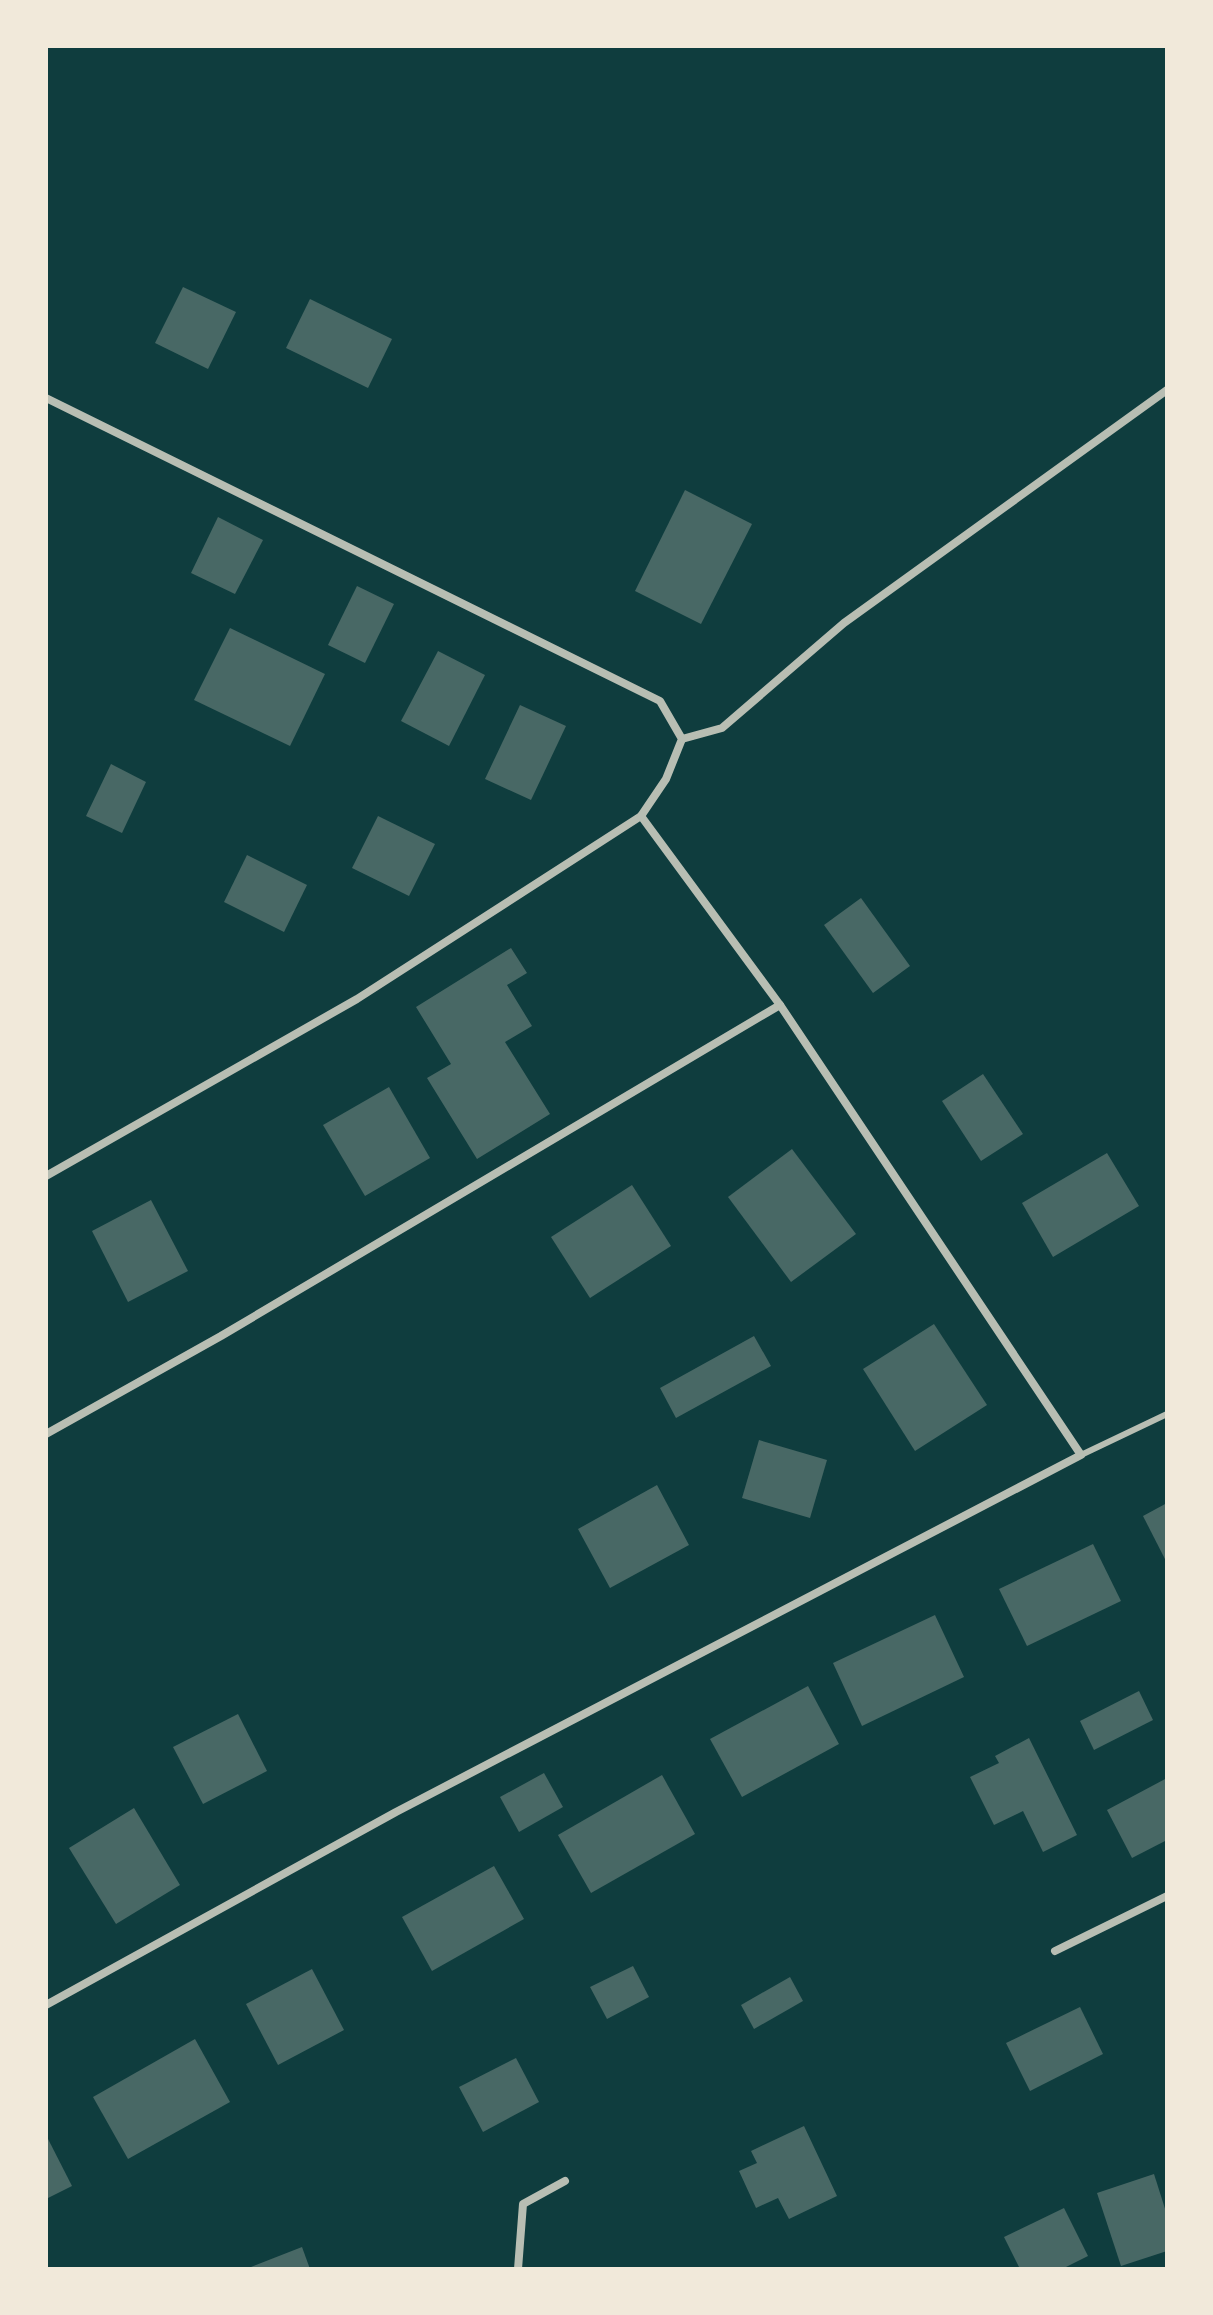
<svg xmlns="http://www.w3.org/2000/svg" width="1213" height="2315" font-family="Spectral,serif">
  <rect width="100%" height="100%" fill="#0f3d3e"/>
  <!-- building -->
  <g fill="#486865">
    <path d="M183,287L236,312L208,369L155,343Z"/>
    <path d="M310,299L392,339L368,388L286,348Z"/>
    <path d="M685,490L752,524L701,624L635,591Z"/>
    <path d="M218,517L263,540L235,594L191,573Z"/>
    <path d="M357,586L394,604L365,663L328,645Z"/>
    <path d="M230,628L325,674L290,746L194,700Z"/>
    <path d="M438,651L485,675L449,746L401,721Z"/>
    <path d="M520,705L566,726L531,800L485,779Z"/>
    <path d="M111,764L146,782L122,833L86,816Z"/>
    <path d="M378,816L435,844L409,896L352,868Z"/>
    <path d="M247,855L307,885L284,932L224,902Z"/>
    <path d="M861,898L910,966L873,993L824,925Z"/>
    <path d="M511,948L527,973L507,985L532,1026L505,1042L550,1114L477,1159L427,1078L451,1064L416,1007Z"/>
    <path d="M983,1074L1023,1134L981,1161L942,1101Z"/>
    <path d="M389,1087L430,1158L365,1196L323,1125Z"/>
    <path d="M792,1149L856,1234L791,1282L728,1197Z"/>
    <path d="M1107,1153L1139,1206L1053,1257L1022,1203Z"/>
    <path d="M632,1185L671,1246L590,1298L551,1237Z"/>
    <path d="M151,1200L188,1271L128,1302L92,1231Z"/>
    <path d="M934,1324L987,1405L915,1451L863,1369Z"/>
    <path d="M754,1336L771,1366L676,1418L660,1388Z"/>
    <path d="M759,1440L827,1460L810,1518L742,1498Z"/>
    <path d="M657,1485L689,1545L610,1588L578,1529Z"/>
    <path d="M1167,1503V1563L1143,1516Z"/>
    <path d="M1093,1544L1121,1601L1027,1646L999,1589Z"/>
    <path d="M935,1615L964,1677L862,1726L833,1663Z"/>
    <path d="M808,1686L839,1744L742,1797L710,1739Z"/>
    <path d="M1139,1691L1153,1720L1094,1750L1080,1721Z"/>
    <path d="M238,1714L267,1771L203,1804L173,1747Z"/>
    <path d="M1029,1738L1077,1835L1043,1852L1023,1811L994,1825L970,1777L999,1763L995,1756Z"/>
    <path d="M544,1773L563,1807L519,1832L500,1797Z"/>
    <path d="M662,1775L695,1834L591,1893L558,1835Z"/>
    <path d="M1167,1778V1840L1132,1858L1107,1810Z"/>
    <path d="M134,1808L180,1885L116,1924L69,1848Z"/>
    <path d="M494,1866L524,1919L432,1971L402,1917Z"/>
    <path d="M633,1966L649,1997L607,2019L590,1987Z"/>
    <path d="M312,1969L344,2030L278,2065L246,2004Z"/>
    <path d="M790,1977L803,2001L754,2029L741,2005Z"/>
    <path d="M1080,2007L1103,2054L1030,2091L1006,2043Z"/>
    <path d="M195,2039L230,2102L128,2159L93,2097Z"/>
    <path d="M516,2058L539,2102L483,2132L459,2087Z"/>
    <path d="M804,2126L837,2196L789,2219L778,2198L756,2208L739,2171L757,2163L751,2151Z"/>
    <path d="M46,2135L72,2186L46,2199Z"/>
    <path d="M1154,2174L1167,2215V2251L1121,2266L1097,2193Z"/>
    <path d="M1064,2208L1088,2256L1062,2269H1020L1004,2237Z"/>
    <path d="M302,2247L310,2269H246Z"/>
  </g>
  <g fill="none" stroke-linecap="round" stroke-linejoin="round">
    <!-- service -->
    <path stroke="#b8beb3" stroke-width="6" d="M1081,1455L1167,1414"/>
    <!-- minor -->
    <g stroke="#b8beb3" stroke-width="8">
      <path d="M46,398L660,701L682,739L666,779L641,816L357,999L46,1176"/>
      <path d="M682,739L722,728L844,623L1167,390"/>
      <path d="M46,1434L221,1336L780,1005"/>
      <path d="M1055,1951L1167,1896"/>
      <path d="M46,2005L396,1812L1081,1455L780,1005L641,816"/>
      <path d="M518,2269L523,2204L565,2181"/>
    </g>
  </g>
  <!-- border -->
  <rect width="1213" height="2315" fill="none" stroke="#f1e9da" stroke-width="96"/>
</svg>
